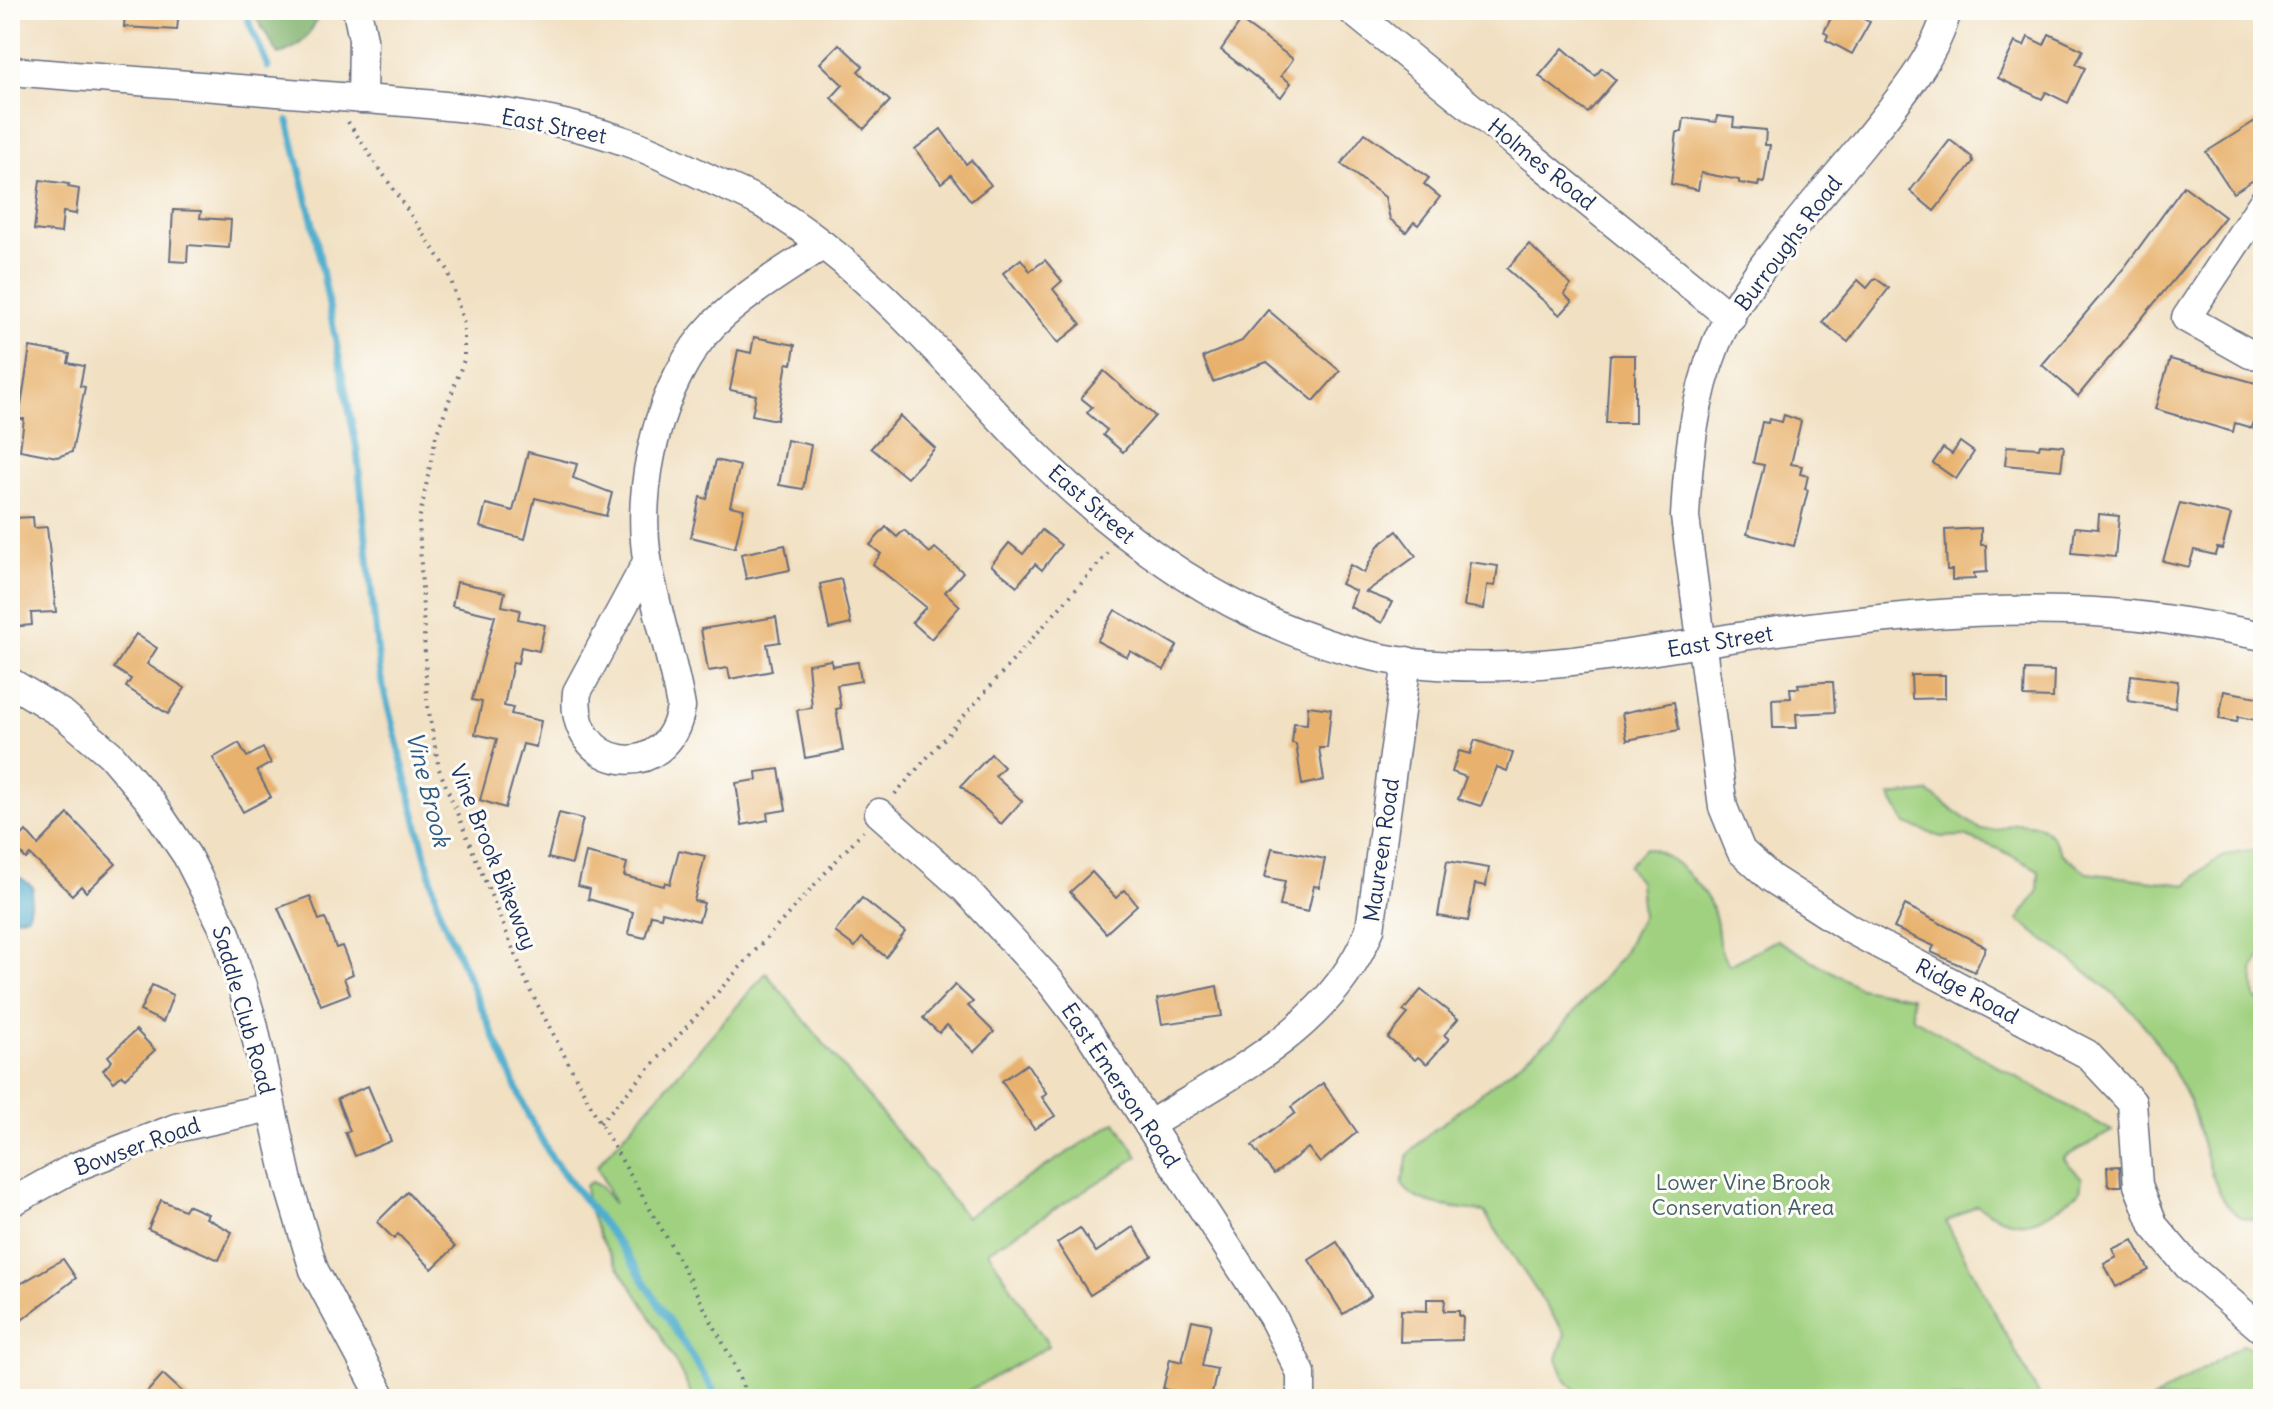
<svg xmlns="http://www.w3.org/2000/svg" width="2273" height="1409" font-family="Delius,sans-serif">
  <rect width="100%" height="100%" fill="#fdfcf7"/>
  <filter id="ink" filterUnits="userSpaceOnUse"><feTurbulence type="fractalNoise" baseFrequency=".0125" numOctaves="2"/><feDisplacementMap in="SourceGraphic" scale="16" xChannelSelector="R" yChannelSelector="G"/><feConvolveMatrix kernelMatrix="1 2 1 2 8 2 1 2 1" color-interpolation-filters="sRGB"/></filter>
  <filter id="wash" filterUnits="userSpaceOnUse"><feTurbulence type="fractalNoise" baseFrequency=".006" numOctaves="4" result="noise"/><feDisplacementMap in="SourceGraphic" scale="32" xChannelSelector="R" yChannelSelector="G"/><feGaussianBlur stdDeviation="1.8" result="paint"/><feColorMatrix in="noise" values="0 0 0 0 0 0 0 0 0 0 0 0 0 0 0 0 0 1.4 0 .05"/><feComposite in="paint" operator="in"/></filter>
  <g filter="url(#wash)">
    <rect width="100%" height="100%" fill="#f1e0c2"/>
    <!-- green -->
    <g fill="#a0d180" stroke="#5e806f" stroke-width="2">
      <path d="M1928,792L1981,830H1995L2016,823L2038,825L2052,836L2061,853L2088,873L2187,885C2208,862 2232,847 2263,851V954L2253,970L2255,999L2263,1002V1217C2214,1236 2203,1130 2189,1101C2173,1068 2152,1029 2125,1004C2092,973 2053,948 2018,920L2038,892L2039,870L1999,849L1964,836L1941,837L1906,824L1890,796Z"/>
      <path d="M1645,848C1673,852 1710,892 1716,920C1720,939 1716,950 1730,965L1777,940L1860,988L1911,997L1913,1018L2112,1131L2063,1158L2082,1178L2080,1191C2040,1222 2023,1236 1977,1205L1946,1222L2041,1399H1584L1566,1381L1557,1359L1565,1334L1484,1212C1459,1207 1416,1208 1402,1184L1408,1155L1425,1137L1554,1036L1621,957L1642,916L1639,881L1628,866Z"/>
      <path d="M766,973L966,1217L1116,1122L1138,1157L988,1251L1049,1346L954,1399H694C678,1368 663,1336 644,1306C620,1266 589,1235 585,1186L591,1182L600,1186L614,1204L597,1166Z"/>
      <path d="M2244,1344L2263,1357V1399H2154Z"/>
    </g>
    <!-- forest -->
    <path fill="#80b36e" stroke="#4e7166" stroke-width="2" d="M252,10H319C314,33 300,49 278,54Z"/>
    <!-- water -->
    <path fill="#4fadcd" stroke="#356e96" stroke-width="2" d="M13,878H21L33,887L28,915L16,918L10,907Z"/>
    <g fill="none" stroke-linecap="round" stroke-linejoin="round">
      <!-- stream -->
      <g stroke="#4fadcd" stroke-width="7">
        <path d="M244,10L268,67"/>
        <path d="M288,121L314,228L357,450L380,675L440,913L530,1119L553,1160L626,1253L719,1399"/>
      </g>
    </g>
    <g id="blocks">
      <!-- building -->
      <g fill="#e8b26e">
        <path d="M125,10H179L177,30L124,27Z"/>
        <path d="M1842,10H1869L1864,19L1870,22L1852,54L1826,40L1828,35L1824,32L1832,16L1837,19Z"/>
        <path d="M1241,21L1293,59L1281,76L1291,83L1281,97L1221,50Z"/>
        <path d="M2049,34L2083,50L2076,64L2085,68L2068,103L2046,92L2042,99L1998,78L2015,42L2024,46L2028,37L2044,45Z"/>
        <path d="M839,44L863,66L858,71L890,101L864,129L831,98L843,85L820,63Z"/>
        <path d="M1563,48L1595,76L1602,68L1616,80L1588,113L1539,76Z"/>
        <path d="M1717,116L1734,118L1733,127L1766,130L1765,145H1770L1764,183L1759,182L1758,186L1739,183V180L1701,173L1698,190L1671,184L1677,132H1682L1684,118L1716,122Z"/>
        <path d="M2263,116V174L2233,193L2206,152Z"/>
        <path d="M941,129L966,164L971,160L991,185L971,201L951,175L941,183L915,149Z"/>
        <path d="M1365,133L1429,178L1424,184L1440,197L1418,225L1414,222L1406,232L1390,219L1385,197L1341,164Z"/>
        <path d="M1950,140L1972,157L1973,162L1934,211L1910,191Z"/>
        <path d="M40,180L69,184L68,187L79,189L76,214L63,212L61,233L34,230Z"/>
        <path d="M2184,186L2225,217L2078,396L2042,365L2124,268Z"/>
        <path d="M173,210L201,211L200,218L231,220L229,248L188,245L187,262L170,261Z"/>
        <path d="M1529,244L1571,285L1564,294L1572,302L1560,315L1507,269Z"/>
        <path d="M1021,259L1030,271L1045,260L1062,281L1053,289L1081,324L1058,343L1003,273Z"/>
        <path d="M1875,278L1889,288L1848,342L1822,322L1858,280L1867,288Z"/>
        <path d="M1268,310L1340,371L1314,401L1267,362L1213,382L1203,357L1242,341Z"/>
        <path d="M754,337L795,345L792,364L787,363L777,420L752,415L756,395L730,390L738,350L751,353Z"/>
        <path d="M30,347L70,354L68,363L84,366L80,386L85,387L72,452L57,457L20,450L24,419H19Z"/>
        <path d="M1610,355H1635V423H1606Z"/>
        <path d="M2170,359L2263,385L2252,428L2235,423L2233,432L2155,409Z"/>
        <path d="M1104,371L1155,416L1123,452L1103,435L1107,430L1087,413L1092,407L1081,398Z"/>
        <path d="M1784,415L1801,421L1791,464L1802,466L1800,474L1808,476L1805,489L1808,490L1794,546L1747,534L1764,465L1753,463L1762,422L1768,423L1769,419L1782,422Z"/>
        <path d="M900,416L935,448L907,478L871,448Z"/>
        <path d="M787,440L811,445L803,489L779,485Z"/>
        <path d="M1960,442L1974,452L1956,479L1933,463L1943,448L1952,454Z"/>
        <path d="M2040,444L2064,446L2061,470L2005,465L2007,446L2039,448Z"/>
        <path d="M528,452L577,464L573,478L612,493L606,516L535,498L525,539L480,527L486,504L513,511Z"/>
        <path d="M716,460L740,466L730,506L744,509L735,548L691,537L700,497L707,499Z"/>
        <path d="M2180,503L2231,515L2222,549L2217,548L2215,555L2194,550L2189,567L2163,561Z"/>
        <path d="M2099,514L2119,516L2115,557L2072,553L2075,527L2098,529Z"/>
        <path d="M33,517L34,528L47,527L56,612L31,613L32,625L10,627V538H15L14,518Z"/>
        <path d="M886,527L897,537L904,530L930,553L935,548L963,572L945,592L960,606L931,639L912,622L926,607L873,564L881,554L870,545Z"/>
        <path d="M1981,528V545H1986L1987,572L1974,573L1975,579L1952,580V570H1947L1945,530Z"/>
        <path d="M1042,530L1061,545L1042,570L1035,564L1017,586L991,565L1009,543L1023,554Z"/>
        <path d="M1397,531L1416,556L1366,592L1392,602L1382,623L1350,607L1356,591L1341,584L1350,565L1364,573L1378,546Z"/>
        <path d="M785,545L790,570L746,579L741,554Z"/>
        <path d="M1470,562L1498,566L1495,586L1487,585L1484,609L1464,606Z"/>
        <path d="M841,579L851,624L829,629L820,584Z"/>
        <path d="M457,582L505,592L502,606L520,610L518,619L545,625L539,651L521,647L518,663L513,662L504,706L513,708L511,714L541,721L536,747L523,744L505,808L480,800L497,739L475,734L482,702L472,700L495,616L452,606Z"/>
        <path d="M1115,610L1177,646L1164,670L1130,651L1127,657L1097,641Z"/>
        <path d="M776,617L780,642L767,644L772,671L730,679L728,668L708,671L701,629Z"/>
        <path d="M136,634L157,648L147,664L185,688L168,714L126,687L131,679L114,668Z"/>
        <path d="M831,660L832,666L858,662L861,681L837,685L841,708L836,709L843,751L805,758L797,710L812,708L808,664Z"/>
        <path d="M2025,670L2054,671L2053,698L2024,697Z"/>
        <path d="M1911,675H1945V698L1912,699Z"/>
        <path d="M2131,675L2178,681L2175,708L2128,701Z"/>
        <path d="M1824,682H1833L1835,712L1796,714L1797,728H1773L1772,699L1791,698L1790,688H1799L1798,684Z"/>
        <path d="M2224,691L2263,698V721L2238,717L2237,722L2219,719Z"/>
        <path d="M1674,702L1679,730L1627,740L1622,713Z"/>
        <path d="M1308,706L1331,709L1327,748H1319L1324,780L1302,785L1296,744L1292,743L1294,723L1307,724Z"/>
        <path d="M1475,740L1513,753L1507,771L1497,767L1481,806L1458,799L1466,777L1452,772L1459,751L1470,754Z"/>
        <path d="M239,743L247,757L263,748L271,763L257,771L271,797L243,812L213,758Z"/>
        <path d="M991,754L1004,767L995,776L1022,801L1001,824L961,786Z"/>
        <path d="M779,769L786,810L767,813L768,820L742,825L736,783L757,780L756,772Z"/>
        <path d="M559,813L583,819L572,864L548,858Z"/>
        <path d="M68,814L116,864L86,892L81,886L72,895L30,855L26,859L13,845L26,831L38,845Z"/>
        <path d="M1272,848L1325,859L1319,887L1314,886L1308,912L1280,906L1285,881L1265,877Z"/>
        <path d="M679,850L705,856L694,901L704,903L699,921L662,912L661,917L651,915L645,938L628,934L633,912L588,899L590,889L578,886L586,853L627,863L624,876L664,886L665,882L670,884Z"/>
        <path d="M1447,861L1489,868L1486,886L1475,884L1468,921L1438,916Z"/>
        <path d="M1092,872L1116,898L1125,890L1137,905L1106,933L1070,892Z"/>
        <path d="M310,896L319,920L325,918L336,948L342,946L353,974L344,978L350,994L321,1005L278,908Z"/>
        <path d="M862,898L905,932L886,957L862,938L855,947L835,932Z"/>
        <path d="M1905,905L1986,947L1975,972L1931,952L1934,946L1894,928Z"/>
        <path d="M152,985L173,995L163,1022L140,1011Z"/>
        <path d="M955,985L973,1002L968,1006L994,1032L974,1052L947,1025L939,1033L923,1018Z"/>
        <path d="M1217,986L1222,1016L1162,1024L1157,999Z"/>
        <path d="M1421,990L1458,1019L1444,1035L1449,1039L1427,1064L1418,1057L1415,1060L1388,1038L1408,1014L1403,1011Z"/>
        <path d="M136,1030L155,1050L125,1078L122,1075L114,1082L103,1070L112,1061L108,1056Z"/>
        <path d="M1027,1064L1047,1094L1042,1097L1055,1116L1034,1129L1002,1081Z"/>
        <path d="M1323,1083L1357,1132L1320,1163L1308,1148L1274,1174L1252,1146L1295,1113L1291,1107Z"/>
        <path d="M368,1086L391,1141L355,1156L345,1132L350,1131L337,1099Z"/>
        <path d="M2120,1166L2121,1186H2108L2107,1167Z"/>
        <path d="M407,1192L455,1247L432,1269L398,1234L394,1239L377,1222Z"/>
        <path d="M161,1200L184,1210L187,1205L208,1214L206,1218L232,1232L219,1260L148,1229Z"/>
        <path d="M1133,1227L1152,1256L1090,1295L1057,1243L1080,1228L1096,1252Z"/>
        <path d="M2133,1240L2149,1270L2116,1287L2104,1264L2117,1257L2113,1249Z"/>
        <path d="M1337,1242L1371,1296L1343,1314L1309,1260Z"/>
        <path d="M63,1259L76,1278L10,1329V1290Z"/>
        <path d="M1427,1299H1445L1444,1311H1459V1316H1463L1462,1340L1400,1342L1401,1310L1427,1311Z"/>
        <path d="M1192,1320L1211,1324L1202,1366L1217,1369L1211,1399L1163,1389L1170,1359L1182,1362Z"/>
        <path d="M163,1374L190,1399H141Z"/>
      </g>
    </g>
  </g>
  <g filter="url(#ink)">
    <use href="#blocks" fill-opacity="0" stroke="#666d81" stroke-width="2"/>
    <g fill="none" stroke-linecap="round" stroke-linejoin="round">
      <!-- minor casing -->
      <g stroke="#666d81" stroke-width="31">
        <g id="minor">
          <path d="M357,10L363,39L362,99"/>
          <path d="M1351,10L1731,318"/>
          <path d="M1947,10C1936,58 1894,105 1864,143C1820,198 1742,280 1716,344C1694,398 1688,459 1685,517L1723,807L1741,851L1771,878L1850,929L2087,1054L2132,1102L2138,1185L2154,1226L2188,1266L2263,1330"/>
          <path d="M10,71C112,79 214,87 315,95C419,104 531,107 630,143C656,152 682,166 708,178C726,187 746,194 763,204C862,262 937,352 1015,434C1109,532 1219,614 1351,651C1481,687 1633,652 1764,633C1864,619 1967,608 2069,611C2133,612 2200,624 2263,636"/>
          <path d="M2263,202L2186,318L2250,354L2263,355"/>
          <path d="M647,562L577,692C568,772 669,786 681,707C673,659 656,612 648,564C634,488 659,380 714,324C746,293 786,270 823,245"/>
          <path d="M10,682L64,715L110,754L150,801L187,856L226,933L253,1023L289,1186L314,1270L383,1399"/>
          <path d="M879,813L965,889L1049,980L1086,1028L1272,1316L1301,1373V1399"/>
          <path d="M1149,1125C1233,1073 1333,1026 1370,929L1407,661"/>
          <path d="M10,1203L75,1167L176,1128L271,1107"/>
        </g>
      </g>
      <!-- path -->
      <g stroke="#666d81" stroke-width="4" stroke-dasharray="2 6" stroke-linecap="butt">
        <path d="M348,122L448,270L464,324V360L436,436L419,521L427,701L439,769L530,990L600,1123L671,1245L732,1360L748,1399"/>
        <path d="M895,794L1109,552"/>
        <path d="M600,1123L863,831"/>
      </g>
      <!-- minor -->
      <use href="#minor" stroke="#fff" stroke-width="28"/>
    </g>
  </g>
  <g text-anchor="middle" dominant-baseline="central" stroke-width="6" stroke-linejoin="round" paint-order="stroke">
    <!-- street labels -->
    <g font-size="22" fill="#1b2f5e" stroke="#fdfcf7">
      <text transform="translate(554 126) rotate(11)">East Street</text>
      <text transform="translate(1542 164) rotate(39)">Holmes Road</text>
      <text transform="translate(1788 243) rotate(-53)">Burroughs Road</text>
      <text transform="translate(1092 504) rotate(41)">East Street</text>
      <text transform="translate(1720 641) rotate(-9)">East Street</text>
      <text transform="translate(1381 850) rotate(-82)">Maureen Road</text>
      <text transform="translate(494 857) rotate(68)">Vine Brook Bikeway</text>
      <text transform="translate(1967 991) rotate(28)">Ridge Road</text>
      <text transform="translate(244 1010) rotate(74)">Saddle Club Road</text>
      <text transform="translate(1121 1085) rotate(56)">East Emerson Road</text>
      <text transform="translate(137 1146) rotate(-20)">Bowser Road</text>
    </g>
    <!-- park labels -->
    <g font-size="22" fill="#436068" stroke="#fdfcf7">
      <text x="1743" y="1182">Lower Vine Brook<tspan x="1743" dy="25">Conservation Area</tspan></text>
    </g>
    <!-- water labels -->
    <g font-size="24" font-style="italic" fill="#2d5b85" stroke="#fdfcf7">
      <text transform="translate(429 789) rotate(76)">Vine Brook</text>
    </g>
  </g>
  <!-- margin -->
  <rect width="2273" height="1409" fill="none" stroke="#fdfcf7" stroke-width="40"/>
</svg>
